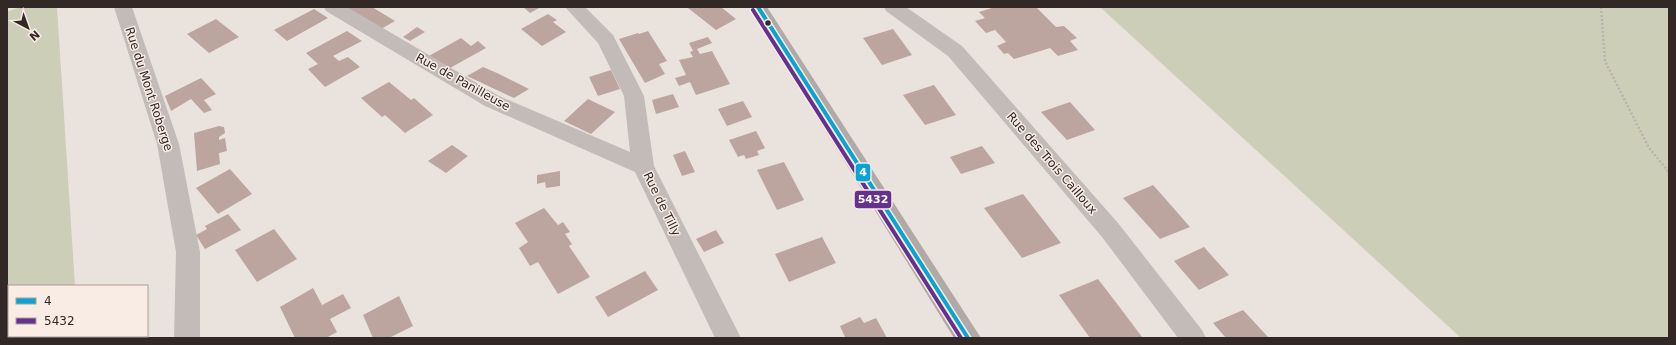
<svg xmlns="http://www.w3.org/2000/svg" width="1676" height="345" font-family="'DejaVu Sans',sans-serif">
  <rect width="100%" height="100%" fill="#eae3dd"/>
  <!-- green -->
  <g fill="#cdceb8">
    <path d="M20,7H57L75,286H9V336H79V338H7V12Z"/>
    <path d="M1100,7H1669V338H1461Z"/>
  </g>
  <!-- building -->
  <g fill="#bda59f">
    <path d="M344,7H372L395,21L381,29Z"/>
    <path d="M523,7H541L530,13Z"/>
    <path d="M689,7H721L736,19L716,30L688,8Z"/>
    <path d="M995,7H1036L1056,27L1064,26L1077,38L1070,41L1078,50L1058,56L1050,48L1014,59L1008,53L1004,54L997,46L1006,42L995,30L986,33L975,21L985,18L979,12Z"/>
    <path d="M314,9L328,18L287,41L274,30Z"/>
    <path d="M548,14L557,20L553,22L566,32L542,46L521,29Z"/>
    <path d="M216,19L239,37L209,53L187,34Z"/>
    <path d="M417,27L425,32L410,41L403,37Z"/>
    <path d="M893,29L912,55L882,65L863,38Z"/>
    <path d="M347,31L362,41L333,56L339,61L348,57L360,67L325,87L308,69L318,64L306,53Z"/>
    <path d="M648,31L667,61L659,64L665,74L645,83L619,39L638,33L639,34Z"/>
    <path d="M708,37L712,43L697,49L700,54L712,51L730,84L696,95L690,82L679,86L675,78L686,75L679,60L693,57L690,52L693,51L689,43Z"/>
    <path d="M461,38L471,46L478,41L486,48L450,68L427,57Z"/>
    <path d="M483,67L497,73L529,89L514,98L467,76Z"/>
    <path d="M611,70L620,89L598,96L589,77Z"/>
    <path d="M201,78L216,94L204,100L212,110L204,113L191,99L171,111L165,96Z"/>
    <path d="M389,82L411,100L414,98L433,115L405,133L385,115L382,117L361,98Z"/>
    <path d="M934,85L956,115L925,125L903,95Z"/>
    <path d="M673,94L679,107L656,114L652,100Z"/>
    <path d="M588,99L615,112L591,134L564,121Z"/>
    <path d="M743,101L752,117L727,126L718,109Z"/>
    <path d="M1070,102L1095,130L1067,140L1041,112Z"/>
    <path d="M219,126L224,127L225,133L219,137V140L225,138L227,151L219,153L220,164L197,171L194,133Z"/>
    <path d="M756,131L765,148L757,151L759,155L746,159L744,155L738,157L729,140Z"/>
    <path d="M452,145L468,156L446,173L428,161Z"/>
    <path d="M982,146L995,163L961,174L950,157Z"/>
    <path d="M685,151L695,172L682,176L673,155Z"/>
    <path d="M784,162L804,200L777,210L757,170Z"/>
    <path d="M230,169L252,194L218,214L196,188Z"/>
    <path d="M560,171V186L546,188L545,182L537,184V175Z"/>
    <path d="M1153,185L1162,195L1190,227L1160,239L1123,198Z"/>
    <path d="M1023,194L1061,243L1022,258L984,208Z"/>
    <path d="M544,208L558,225L563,222L570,232L565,234L572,244L569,246L590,277L558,294L538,262L530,266L519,248L528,242L515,223Z"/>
    <path d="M228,214L241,230L205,249L196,235L207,229L205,226Z"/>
    <path d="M274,229L297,259L257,282L235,250Z"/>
    <path d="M716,230L724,243L704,252L696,239Z"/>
    <path d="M822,237L836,263L789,282L775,254Z"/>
    <path d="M1204,247L1229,275L1199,290L1174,261Z"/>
    <path d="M645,271L658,290L608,317L595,297Z"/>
    <path d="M1098,279L1121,309L1142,337L1139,338H1090L1059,295Z"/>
    <path d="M313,288L322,305L343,294L351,308L330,319L337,332L326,338H295L280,307Z"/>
    <path d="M399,296L413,326L389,338H373L363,315Z"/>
    <path d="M1243,310L1269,338H1226L1213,323Z"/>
    <path d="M860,317L864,323L876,318L887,338H842L845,337L840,326Z"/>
  </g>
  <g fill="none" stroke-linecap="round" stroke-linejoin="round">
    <!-- path -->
    <path stroke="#bbb3af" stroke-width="2.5" stroke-dasharray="2 2" stroke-linecap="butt" d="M1601,7L1605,61L1649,148L1669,172"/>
    <!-- minor -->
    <g fill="#c2bbb7" fill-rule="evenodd">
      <path d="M114,7H132L179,144L200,252V338H174L176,252L157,144Z"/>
      <path d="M324,7H347L499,96L630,152L624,96L598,43L565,7H585L613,35L644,96L654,166L741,338H715L635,172L485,106L326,11Z"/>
      <path d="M884,7H906L962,46L1118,223L1202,330L1206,338H1178L1102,237L948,56L886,11Z"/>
    </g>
    <!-- primary -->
    <path fill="#b1a9a6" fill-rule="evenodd" d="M749,7H767L981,338H954Z"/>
    <!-- bus-1 casing -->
    <g stroke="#f8ece4" stroke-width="7">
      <path id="bus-1" d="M758,7L968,338"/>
    </g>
    <!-- bus-2 casing -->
    <g stroke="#f8ece4" stroke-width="7">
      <path id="bus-2" d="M753,10L961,338"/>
    </g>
    <!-- bus-1 -->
    <use href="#bus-1" stroke="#07a4d4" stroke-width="4"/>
    <!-- bus-2 -->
    <use href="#bus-2" stroke="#65318f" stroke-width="4"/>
  </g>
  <!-- markers -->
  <circle fill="#322826" stroke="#f8ece4" stroke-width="1.5" cx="768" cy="23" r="3.5"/>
  <g text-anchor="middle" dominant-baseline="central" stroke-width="3" stroke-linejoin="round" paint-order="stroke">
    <!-- street labels -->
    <g font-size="12" fill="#322826" stroke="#f8ece4">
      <text transform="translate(463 82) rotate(29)">Rue de Panilleuse</text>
      <text transform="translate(149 89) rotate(72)">Rue du Mont Roberge</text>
      <text transform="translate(1052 163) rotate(49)">Rue des Trois Cailloux</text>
      <text transform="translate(662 204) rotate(64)">Rue de Tilly</text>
    </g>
  </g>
  <g stroke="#f8ece4" stroke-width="1.5">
    <rect x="855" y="163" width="16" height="19" rx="4" fill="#07a4d4"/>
    <rect x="854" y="190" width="38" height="19" rx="4" fill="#65318f"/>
  </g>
  <g font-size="11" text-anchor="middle" font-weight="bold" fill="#fff">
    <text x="863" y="176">4</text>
    <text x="873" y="203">5432</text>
  </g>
  <!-- border -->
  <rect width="1676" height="345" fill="none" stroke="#322826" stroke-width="16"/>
  <!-- legend -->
  <rect x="8" y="285" width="140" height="52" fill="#f8ece4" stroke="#a99e98"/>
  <rect x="16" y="298" width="20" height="6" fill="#07a4d4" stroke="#a99e98"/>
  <text x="44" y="305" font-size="12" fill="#322826">4</text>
  <rect x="16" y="318" width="20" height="6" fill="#65318f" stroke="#a99e98"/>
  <text x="44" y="325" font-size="12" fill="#322826">5432</text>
  <!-- north arrow -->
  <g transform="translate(28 28) rotate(139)" stroke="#f8ece4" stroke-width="3" paint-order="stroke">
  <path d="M0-3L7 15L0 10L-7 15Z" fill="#322826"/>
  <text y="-6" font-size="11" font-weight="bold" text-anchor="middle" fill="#322826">N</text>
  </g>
</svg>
